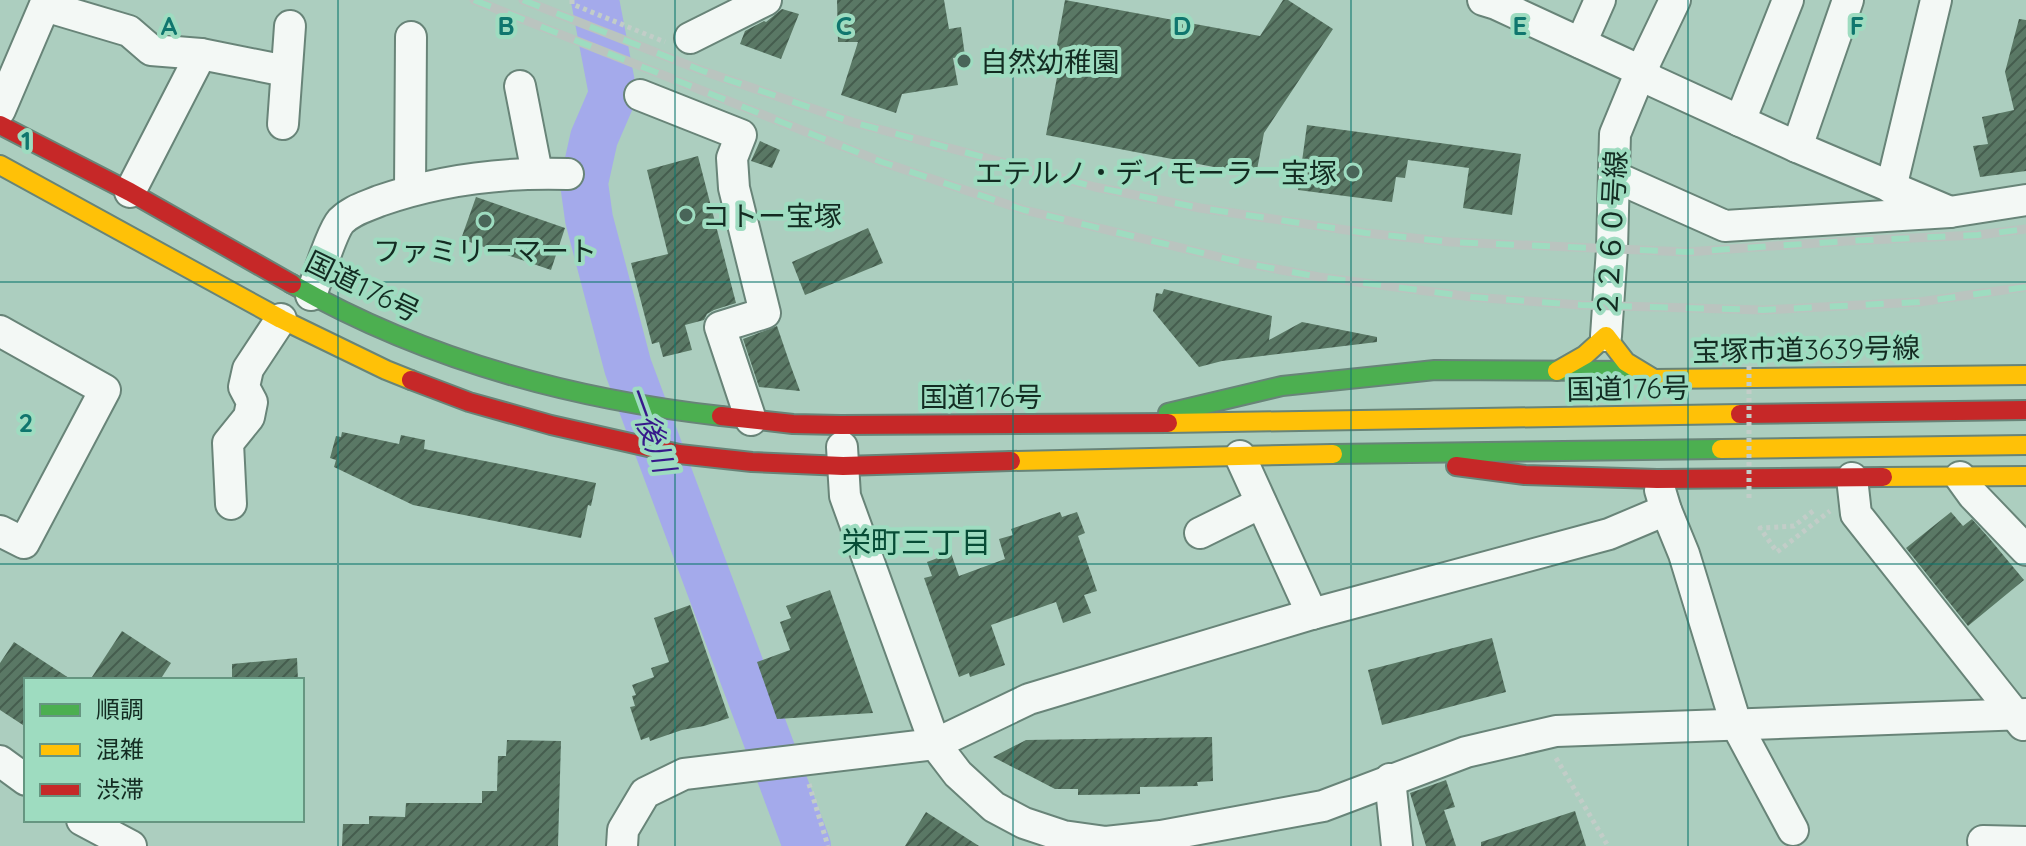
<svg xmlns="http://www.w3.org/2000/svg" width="2026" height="846" font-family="Quicksand,'Noto Sans JP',sans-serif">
  <defs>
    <pattern id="building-hatch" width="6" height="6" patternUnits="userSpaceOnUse" patternTransform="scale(2)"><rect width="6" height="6" fill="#5a7865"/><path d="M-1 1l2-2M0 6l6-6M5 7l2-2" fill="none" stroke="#455d4e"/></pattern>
  </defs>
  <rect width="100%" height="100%" fill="#accebf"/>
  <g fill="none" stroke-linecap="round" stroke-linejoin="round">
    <!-- river -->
    <path stroke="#a4aaeb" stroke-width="48" d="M595,0L613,94L594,138L584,183L589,219L628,367L807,846"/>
  </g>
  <!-- building -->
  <g fill="url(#building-hatch)">
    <path d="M837,0H944L949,29L961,27L965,56L953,58L958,85L902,94L896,113L841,95L858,42H838Z"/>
    <path d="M1065,0L1260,36L1283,0H1288L1333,29L1264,133L1256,175L1046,135L1062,51L1056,50Z"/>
    <path d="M782,9L799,14L781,59L740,44L745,31L764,21L766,22Z"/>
    <path d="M2019,19L2026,20V171L1980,177L1973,146L1988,144L1982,117L2014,110L2005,72Z"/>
    <path d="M1307,125L1521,154L1512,215L1463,208L1469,168L1408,160L1405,178L1396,177L1392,202L1298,190Z"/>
    <path d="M760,141L780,150L772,168L751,161Z"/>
    <path d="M698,156L736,303L714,310L707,314L704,320L685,325L692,350L663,357L659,342L652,344L631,263L668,254L647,170Z"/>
    <path d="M476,197L565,228L551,270L461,239Z"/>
    <path d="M868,228L883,263L805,295L792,262Z"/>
    <path d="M1164,289L1272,316L1269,340L1302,322L1377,337V342L1222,361L1199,367L1153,311L1156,293L1162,294Z"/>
    <path d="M777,326L790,364L800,391L759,387L743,339Z"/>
    <path d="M342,432L399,444L401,435L425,440L424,449L596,483L591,506L588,505L581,538L413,505L334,467L336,460L330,458L336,436L341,437Z"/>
    <path d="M1060,512L1062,517L1077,512L1085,533L1078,536L1097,591L1084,595L1091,613L1063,623L1056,602L991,625L1005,665L970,677L969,673L959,677L924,578L932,576L927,562L951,553L959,576L1005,559L999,539L1013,535L1011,529Z"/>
    <path d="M1951,512L1963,526L1972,519L1989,538L2024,580L1968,626L1906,548Z"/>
    <path d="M830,590L873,713L777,719L757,662L790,650L780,622L791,618L786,606Z"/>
    <path d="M690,605L729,718L704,726L682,730L650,741L649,737L641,740L630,707L635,706L632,696L636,695L632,685L654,677L651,668L669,662L654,618Z"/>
    <path d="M122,631L171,663L160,680H90Z"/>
    <path d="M1492,638L1506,692L1382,725L1368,670Z"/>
    <path d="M14,642L72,680H26V727L0,710V663Z"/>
    <path d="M297,658L298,680H232V664Z"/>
    <path d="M1212,737L1213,781L1197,782L1198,786L1140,787V794L1078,795V789H1055L993,757L1026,740Z"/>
    <path d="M507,740L561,741L558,846H342L343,824H369V816L405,817L406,803H482V791H497L498,756H506Z"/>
    <path d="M1446,780L1455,807L1444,810L1456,846H1426L1410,793Z"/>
    <path d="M1575,811L1586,846H1481V842Z"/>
    <path d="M926,812L979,846H905Z"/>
  </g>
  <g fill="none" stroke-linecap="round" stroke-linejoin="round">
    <!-- street casing -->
    <g stroke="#688478" stroke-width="34">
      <g id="street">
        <path d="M1483,0L1496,4L1641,71L1653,81L1797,147L1950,212"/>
        <path d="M45,6L129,31L151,50L201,54L286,71"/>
        <path d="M690,38L766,0"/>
        <path d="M1581,43L1600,0"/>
        <path d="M520,86L537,173"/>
        <path d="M640,95L741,135L732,158L734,188L765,313L720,327L751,420"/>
        <path d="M0,110L47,0"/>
        <path d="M1740,121L1788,0"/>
        <path d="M283,124L290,26"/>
        <path d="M1797,147L1848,0"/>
        <path d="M1615,177L1725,226L1950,212L2026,200"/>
        <path d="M1891,188L1936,0"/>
        <path d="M410,190L411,37"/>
        <path d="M130,192L201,54"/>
        <path d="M311,295C317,280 332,231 341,221C352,210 365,207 379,201C439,180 505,172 568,174"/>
        <path d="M0,331L105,390L24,543L0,531"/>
        <path d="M1606,336L1612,249L1615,134L1641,71L1675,0"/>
        <path d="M842,447L845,496L935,744L958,774L994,807L1024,823L1063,836L1106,842L1161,836L1323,806L1466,752L1556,731L2026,714"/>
        <path d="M1240,456L1312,614"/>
        <path d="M1960,477L1973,495L2026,550"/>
        <path d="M1852,478L1856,514L2023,725"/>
        <path d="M1660,490L1666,510L1684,554L1736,724L1793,830"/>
        <path d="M231,504L228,443L249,417L252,402L244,387L248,369L281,319"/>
        <path d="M1200,533L1261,503"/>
        <path d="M0,761L26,780"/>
        <path d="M1390,779L1397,846"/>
        <path d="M82,820L131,846"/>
        <path d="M1983,841L2026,842"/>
        <path d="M622,846L623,830L645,793L684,774L935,744L1029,699L1312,614L1609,534L1666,510"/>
      </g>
    </g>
    <!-- fast casing -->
    <g stroke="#688478" stroke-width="22">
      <g id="fast">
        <path d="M292,284C425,360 569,399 721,416"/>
        <path d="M1168,413L1282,386L1435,370L1634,371"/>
        <path d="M1333,454L1721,449"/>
      </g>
    </g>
    <!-- slow casing -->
    <g stroke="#688478" stroke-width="22">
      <g id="slow">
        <path d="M0,165L281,319L386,370L411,380"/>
        <path d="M1557,371L1585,355L1606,336L1626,362L1654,379L2026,375"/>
        <path d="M1168,423L1740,414"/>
        <path d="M1721,449L2026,445"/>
        <path d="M1011,461L1333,454"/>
        <path d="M1883,477L2026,476"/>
      </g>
    </g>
    <!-- jam casing -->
    <g stroke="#688478" stroke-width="22">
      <g id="jam">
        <path d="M0,125L130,192L292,284"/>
        <path d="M411,380L469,402L551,425L679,454L752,462L843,466L1011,461"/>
        <path d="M1740,414L2026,410"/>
        <path d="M721,416L793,424L841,425L1168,423"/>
        <path d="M1456,466L1525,475L1657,479L1883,477"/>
      </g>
    </g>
    <!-- path -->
    <g stroke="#c2cdc8" stroke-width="5" stroke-dasharray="4 4" stroke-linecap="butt">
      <path d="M572,0V4L665,42"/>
      <path d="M1813,511L1794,526L1760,528L1777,552L1830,511"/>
      <path d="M1556,758L1608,846"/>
      <path d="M809,784L828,846"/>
    </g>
    <!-- street -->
    <use href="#street" stroke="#f3f8f5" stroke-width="30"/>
    <!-- fast -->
    <use href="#fast" stroke="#4caf50" stroke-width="18"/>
    <!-- slow -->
    <use href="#slow" stroke="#ffc107" stroke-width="18"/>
    <!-- jam -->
    <use href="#jam" stroke="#c62828" stroke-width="18"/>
    <!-- rail casing -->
    <g stroke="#bac4bf" stroke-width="9">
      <g id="rail">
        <path d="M474,0L882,162L1024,210L1244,263L1319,277L1472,297L1581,305L1763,310L1919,302L2026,287"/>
        <path d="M523,0L703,71L852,122L1095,187L1200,208L1366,233L1451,242L1687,252L1847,241L1978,235L2026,229"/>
      </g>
    </g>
    <!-- rail -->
    <use href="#rail" stroke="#9edcc0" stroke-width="6" stroke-dasharray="18" stroke-linecap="butt"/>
    <!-- path-bridge -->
    <path stroke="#c2cdc8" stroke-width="5" stroke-dasharray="4 4" stroke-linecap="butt" d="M1749,358V499"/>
  </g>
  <!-- grid -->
  <path fill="none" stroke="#0f766e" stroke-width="2" stroke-opacity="0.55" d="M338,0V846M675,0V846M1013,0V846M1351,0V846M1688,0V846M0,282H2026M0,564H2026"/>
  <!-- markers -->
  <g fill="#496559" stroke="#9edcc0" stroke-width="3">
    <circle cx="964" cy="61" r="8"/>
    <circle cx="1353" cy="172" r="8"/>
    <circle cx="686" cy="215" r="8"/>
    <circle cx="485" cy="221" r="8"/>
  </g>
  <g text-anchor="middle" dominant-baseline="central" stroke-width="8" stroke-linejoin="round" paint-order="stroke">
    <!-- poi labels -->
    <g font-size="28" fill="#132c22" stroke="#9edcc0" text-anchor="start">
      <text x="980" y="61">自然幼稚園</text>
      <text x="1337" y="172" text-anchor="end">エテルノ・ディモーラー宝塚</text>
      <text x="702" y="215">コトー宝塚</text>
      <text x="485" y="250" text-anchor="middle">ファミリーマート</text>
    </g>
    <!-- street labels -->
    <g font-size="28" fill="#132c22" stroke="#9edcc0">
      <text transform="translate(1611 234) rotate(-87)">２２６０号線</text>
      <text transform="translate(363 286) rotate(26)">国道176号</text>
      <text transform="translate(1806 349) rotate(-1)">宝塚市道3639号線</text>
      <text transform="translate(1628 388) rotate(-1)">国道176号</text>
      <text x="981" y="396">国道176号</text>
    </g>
    <!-- water labels -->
    <g font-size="30" font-style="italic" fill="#37198b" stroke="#9edcc0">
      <text transform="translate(651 429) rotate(70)">一後川</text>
    </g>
    <!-- neighbourhood labels -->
    <g font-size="30" fill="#074c36" stroke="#9edcc0">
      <text x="916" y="542">栄町三丁目</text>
    </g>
  </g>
  <g font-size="26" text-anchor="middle" font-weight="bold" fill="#0f766e" stroke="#9edcc0" stroke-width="8" stroke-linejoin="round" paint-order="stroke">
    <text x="169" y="35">A</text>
    <text x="506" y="35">B</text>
    <text x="844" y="35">C</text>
    <text x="1182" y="35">D</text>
    <text x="1520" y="35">E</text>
    <text x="1857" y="35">F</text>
    <text x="26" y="150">1</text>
    <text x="26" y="432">2</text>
  </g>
  <!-- legend -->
  <rect x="24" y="678" width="280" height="144" fill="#9edcc0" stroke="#669681" stroke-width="2"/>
  <rect x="40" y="704" width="40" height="12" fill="#4caf50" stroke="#669681" stroke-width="2"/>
  <text x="96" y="718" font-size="24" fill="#132c22">順調</text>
  <rect x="40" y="744" width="40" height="12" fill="#ffc107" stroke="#669681" stroke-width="2"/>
  <text x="96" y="758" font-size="24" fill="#132c22">混雑</text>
  <rect x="40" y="784" width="40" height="12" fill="#c62828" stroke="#669681" stroke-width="2"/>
  <text x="96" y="798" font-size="24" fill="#132c22">渋滞</text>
</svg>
